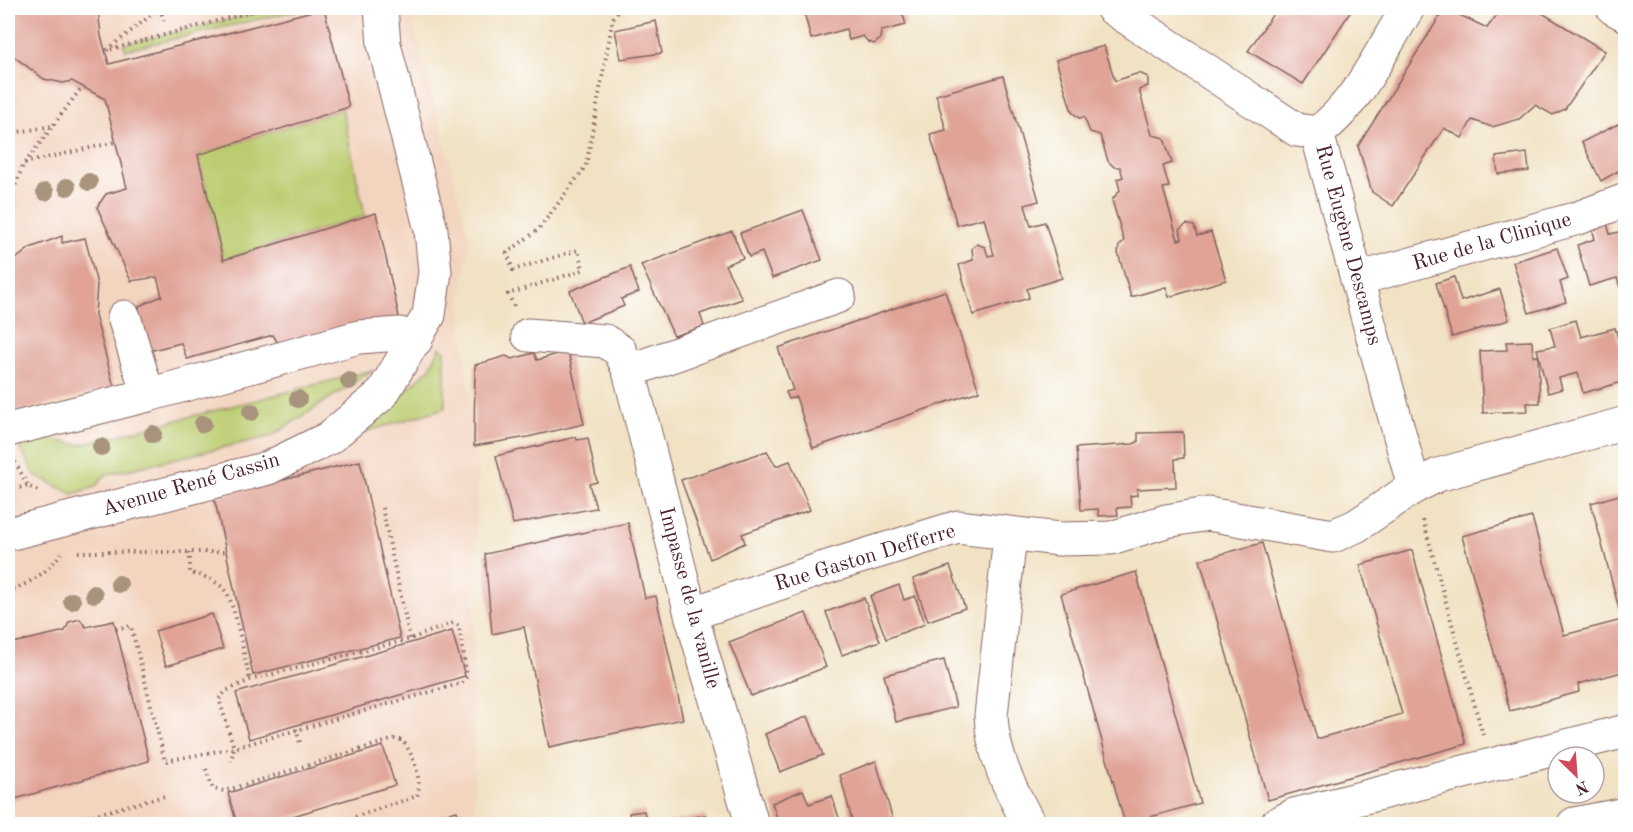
<svg xmlns="http://www.w3.org/2000/svg" width="1633" height="832" font-family="'Old Standard TT',serif">
  <rect width="100%" height="100%" fill="#fff"/>
  <filter id="ink" filterUnits="userSpaceOnUse"><feTurbulence type="fractalNoise" baseFrequency=".0167" numOctaves="2"/><feDisplacementMap in="SourceGraphic" scale="12" xChannelSelector="R" yChannelSelector="G"/><feConvolveMatrix kernelMatrix="1 2 1 2 8 2 1 2 1" color-interpolation-filters="sRGB"/></filter>
  <filter id="wash" filterUnits="userSpaceOnUse"><feTurbulence type="fractalNoise" baseFrequency=".008" numOctaves="4" result="noise"/><feDisplacementMap in="SourceGraphic" scale="24" xChannelSelector="R" yChannelSelector="G"/><feGaussianBlur stdDeviation="1.35" result="paint"/><feColorMatrix in="noise" values="0 0 0 0 0 0 0 0 0 0 0 0 0 0 0 0 0 1.4 0 .05"/><feComposite in="paint" operator="in"/></filter>
  <g filter="url(#wash)">
    <rect width="100%" height="100%" fill="#f1e2c4"/>
    <!-- built -->
    <path fill="#f3d4bf" d="M8,8H434L412,17L470,241L460,305L478,477L473,668L475,824H8Z"/>
    <!-- green -->
    <g fill="#bccc6f" stroke="#83764d" stroke-width="1.5">
      <path d="M280,8H308L125,50L124,44Z"/>
      <path d="M342,109L365,216L223,260L198,155Z"/>
      <path d="M440,347L445,351V408L362,433L430,368Z"/>
      <path d="M373,370L272,436L105,475L95,487L73,494L35,475L16,440L27,435L80,445Z"/>
    </g>
    <g id="blocks">
      <!-- building -->
      <g fill="#e0a396">
        <path d="M8,8H98L101,36L109,64L324,8L349,107L198,155L223,260L376,213L400,321L279,345L273,335L187,359L181,343L144,352L139,306L162,296L157,277L131,281L97,207L106,194L127,188L105,99L72,81L63,83L44,79L8,52Z"/>
        <path d="M803,8H901L906,25L881,31L880,39L874,44L868,42L863,36L849,40L846,29L811,39Z"/>
        <path d="M1277,8H1353L1303,84L1248,51Z"/>
        <path d="M1445,8L1487,28L1502,8H1534L1605,51L1565,109L1553,115L1535,105L1519,119L1492,127L1472,120L1462,138L1444,128L1393,206L1372,192L1358,146Z"/>
        <path d="M656,21L662,53L621,59L615,30Z"/>
        <path d="M1104,46L1115,81L1139,73L1148,77V86L1139,90L1152,135L1164,138L1172,163L1163,166L1169,187L1163,188L1178,240L1182,239L1180,229L1187,224L1194,226L1197,236L1211,232L1226,280L1169,297L1166,287L1131,297L1118,253L1119,246L1124,241L1112,200L1120,190L1117,179L1123,177L1120,167H1114L1108,161L1100,135L1090,132L1084,117L1079,118L1072,112L1056,60Z"/>
        <path d="M1003,76L1039,201L1025,205L1031,226L1045,222L1062,278L1027,289L1029,298L973,315L959,265L973,260L972,248L977,244L985,247L988,256L994,255L984,218L957,225L930,134L946,130L936,95Z"/>
        <path d="M1618,124L1626,138V188L1618,171L1601,181L1582,142Z"/>
        <path d="M1527,153L1529,171L1498,174L1496,157Z"/>
        <path d="M803,210L822,260L772,278L762,252L749,257L740,233Z"/>
        <path d="M1606,220L1610,234L1624,231L1623,228L1626,227V288L1621,290L1617,278L1589,286L1577,245L1595,239L1591,225Z"/>
        <path d="M732,231L743,258L725,265L742,299L700,314L704,326L674,336L641,265Z"/>
        <path d="M62,236V243L85,238L97,284L95,315L114,387L8,415V265L30,248Z"/>
        <path d="M1557,248L1568,279L1560,282L1566,302L1529,313L1513,262Z"/>
        <path d="M630,267L639,292L621,299L624,306L582,323L570,291Z"/>
        <path d="M1454,277L1461,301L1500,289L1509,320L1452,337L1436,283Z"/>
        <path d="M945,291L979,391L813,448L796,397L789,399L786,392L793,390L778,348Z"/>
        <path d="M1576,320L1581,337L1615,328L1626,366V381L1583,393L1578,373L1559,378L1562,389L1548,393L1537,349L1555,346L1550,328Z"/>
        <path d="M1532,341L1533,356H1538L1540,403H1527L1528,411L1483,413L1480,351L1507,350L1506,342Z"/>
        <path d="M568,351L584,424L528,437L474,446L475,365L506,356L512,359L534,353L537,360Z"/>
        <path d="M1183,432L1184,458L1175,459L1176,487L1137,489V495L1130,496L1131,507L1117,508L1118,515L1099,516L1098,509L1081,510L1076,448L1133,444L1138,442V433Z"/>
        <path d="M576,437L577,440L588,438L597,482L589,484L596,508L513,524L496,456Z"/>
        <path d="M767,451L776,466L790,461L810,510L742,534L745,543L710,559L681,480Z"/>
        <path d="M360,461L400,638L253,675L214,497Z"/>
        <path d="M1626,493V671L1578,684L1579,692L1510,711L1462,536L1532,517L1564,635L1622,620L1591,503Z"/>
        <path d="M628,523L645,598L656,596L683,719L549,747L524,627L492,634L485,554Z"/>
        <path d="M1262,543L1317,739L1402,714L1360,565L1412,550L1466,744L1268,800L1200,560Z"/>
        <path d="M950,566L965,608L928,621L913,579Z"/>
        <path d="M1136,572L1200,803L1125,824L1061,594Z"/>
        <path d="M899,585L904,600L915,596L925,624L886,639L870,596Z"/>
        <path d="M864,598L880,641L842,655L826,612Z"/>
        <path d="M806,613L826,667L751,696L729,642Z"/>
        <path d="M212,614L223,649L166,666L155,631Z"/>
        <path d="M80,619L86,627L114,621L149,761L8,801V644L65,631L69,622Z"/>
        <path d="M452,631L465,676L249,739L236,693Z"/>
        <path d="M944,660L956,707L896,722L884,675Z"/>
        <path d="M808,716L823,755L780,772L765,734Z"/>
        <path d="M383,746L395,785L267,824H237L228,793Z"/>
        <path d="M876,761L894,824H853L840,775Z"/>
        <path d="M803,790L809,804L832,796L841,824H779L772,803Z"/>
        <path d="M457,811L461,824H412Z"/>
        <path d="M644,811L647,824H631L629,813Z"/>
        <path d="M705,815L707,824H666V823Z"/>
      </g>
    </g>
  </g>
  <g filter="url(#ink)">
    <use href="#blocks" fill-opacity="0" stroke="#846361" stroke-width="1.5"/>
    <g fill="none" stroke-linecap="round" stroke-linejoin="round">
      <!-- minor casing -->
      <g stroke="#846361" stroke-width="35">
        <g id="minor">
          <path d="M1112,8L1297,130L1317,133"/>
          <path d="M1613,8L1626,15"/>
          <path d="M1317,133L1414,487"/>
          <path d="M1317,133C1358,104 1381,50 1408,8"/>
          <path d="M1357,279L1578,218L1626,200"/>
          <path d="M124,317L148,395"/>
          <path d="M528,335L605,341L620,351L629,371L839,296"/>
          <path d="M629,371L691,614L752,824"/>
          <path d="M8,430L148,395L359,337L400,334L416,340"/>
          <path d="M8,534L268,468L329,438L382,394L429,315L435,272L431,230L384,44L381,8"/>
          <path d="M1010,535L991,716C993,757 1010,788 1029,824"/>
          <path d="M691,614L821,569L958,527L1059,539L1111,538L1166,521L1208,514L1333,536L1356,526L1414,487L1438,475L1626,423"/>
          <path d="M1277,824L1294,815L1626,731"/>
        </g>
      </g>
      <!-- major casing -->
      <g stroke="#846361" stroke-width="35">
        <path id="major" d="M1574,824L1626,814"/>
      </g>
      <!-- path -->
      <g stroke="#846361" stroke-width="4" stroke-dasharray="1.5 4.5" stroke-linecap="butt">
        <path d="M160,8L164,22"/>
        <path d="M107,50L160,8"/>
        <path d="M105,51L265,8"/>
        <path d="M8,134L52,126"/>
        <path d="M25,163L82,87"/>
        <path d="M8,174C13,188 18,208 8,221"/>
        <path d="M8,194L14,189L24,163L116,142"/>
        <path d="M514,306L508,294L583,270L578,250L513,270L507,253L539,229L586,166L613,18L621,8"/>
        <path d="M15,462L28,486L40,492"/>
        <path d="M8,490L28,486"/>
        <path d="M382,508L410,639"/>
        <path d="M1423,520L1483,735"/>
        <path d="M78,552H227"/>
        <path d="M190,552V573C202,575 215,580 224,589C235,601 245,661 250,680"/>
        <path d="M8,592C29,583 48,573 61,553"/>
        <path d="M116,629L131,626L165,761L234,748L462,683L467,676L459,626L453,623L410,639L250,680L226,691L219,699L234,748L231,761"/>
        <path d="M296,729L301,746"/>
        <path d="M206,769L213,789L224,791L394,739L402,740C413,753 423,781 417,796L334,824"/>
        <path d="M58,824L165,796"/>
      </g>
      <!-- minor -->
      <use href="#minor" stroke="#fff" stroke-width="33"/>
      <!-- major -->
      <use href="#major" stroke="#fff" stroke-width="33"/>
    </g>
    <!-- trees -->
    <g fill="#a8937b">
      <circle cx="89" cy="182" r="9"/>
      <circle cx="67" cy="187" r="9"/>
      <circle cx="45" cy="192" r="9"/>
      <circle cx="349" cy="381" r="9"/>
      <circle cx="298" cy="399" r="9"/>
      <circle cx="251" cy="412" r="9"/>
      <circle cx="203" cy="424" r="9"/>
      <circle cx="153" cy="434" r="9"/>
      <circle cx="101" cy="447" r="9"/>
      <circle cx="119" cy="584" r="9"/>
      <circle cx="94" cy="594" r="9"/>
      <circle cx="72" cy="601" r="9"/>
    </g>
  </g>
  <g text-anchor="middle" dominant-baseline="central" stroke-width="4.5" stroke-linejoin="round" paint-order="stroke">
    <!-- street labels -->
    <g font-size="21" fill="#4a1f2b" stroke="#fff">
      <text transform="translate(1492 242) rotate(-16)">Rue de la Clinique</text>
      <text transform="translate(1348 245) rotate(75)">Rue Eugène Descamps</text>
      <text transform="translate(191 485) rotate(-16)">Avenue René Cassin</text>
      <text transform="translate(865 558) rotate(-17)">Rue Gaston Defferre</text>
      <text transform="translate(689 598) rotate(75)">Impasse de la vanille</text>
    </g>
  </g>
  <!-- margin -->
  <rect width="1633" height="832" fill="none" stroke="#fff" stroke-width="30"/>
  <!-- north arrow -->
  <g transform="translate(1576 775) rotate(155)"><circle r="28" fill="#ffffff" stroke="#b7a5aa" stroke-width="1.5"/>
  <path d="M0-4.5L10 22L0 15L-10 22Z" fill="#d1495b"/>
  <text y="-9" font-size="16" font-weight="bold" text-anchor="middle" fill="#4a1f2b">N</text>
  </g>
</svg>
